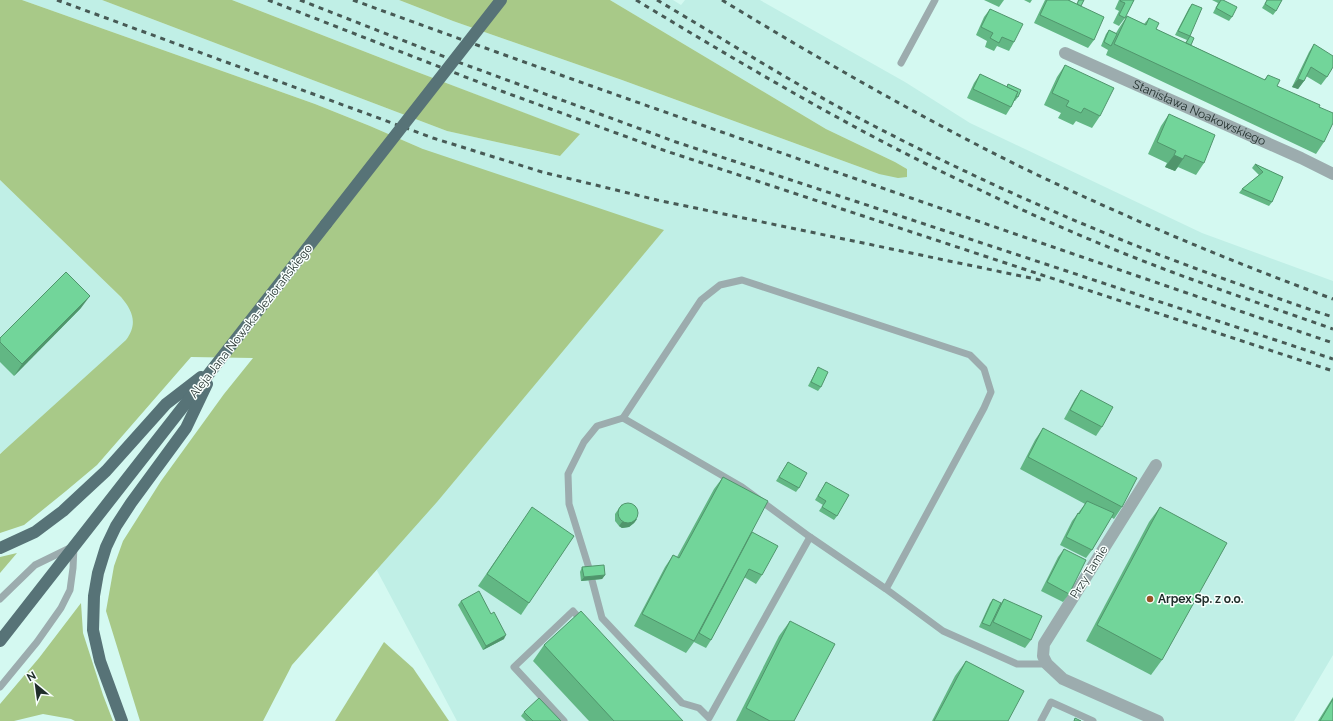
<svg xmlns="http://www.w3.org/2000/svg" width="1333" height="721" font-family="Raleway,sans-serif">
  <rect width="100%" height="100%" fill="#d4f9f1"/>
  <!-- built -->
  <g fill="#c0efe6">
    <path d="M22,0H102L447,131L559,156L579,134L412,70L232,0H399L453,21L622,80L879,174L907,169L895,162L826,129L610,0H673L681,5L685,0H760L905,82L970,123L1202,233L1333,281V655L1294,721H457L264,358L423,149L370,126L315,104Z"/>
    <path d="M0,180L121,297L129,306L133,314L191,357L0,453Z"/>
  </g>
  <!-- green -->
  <g fill="#a8c988">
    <path d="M0,0H22L315,104L370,126L423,149L664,230L437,502L292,665L263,721H140L106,611L114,566L123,541L161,481L224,394L253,358L191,357L97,465L66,491L24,525L0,533V454L126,340C138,324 133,311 121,297L0,180Z"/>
    <path d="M102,0H232L412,70L580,134L560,156L447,131Z"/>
    <path d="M399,0H610L826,129L895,162L907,169V177L898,178L879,174L622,80L453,21Z"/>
    <path d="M17,553L0,573V557Z"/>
    <path d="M81,603L83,633L103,695L113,721H75L71,719L43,714L14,721H0V704L39,658Z"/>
    <path d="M384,642L413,668L449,721H335Z"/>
  </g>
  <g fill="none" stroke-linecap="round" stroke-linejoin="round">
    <!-- lane -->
    <g stroke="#9cacae" stroke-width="7">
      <path d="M901,63L935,0"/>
      <path d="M623,418L597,426L584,442L568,474L569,504L588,565L602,618L682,703L699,708L709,718L810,537"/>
      <path d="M886,589L984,408L991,392L984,369L970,355L742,280L720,285L701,300L623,418L742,487L810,537L886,589L943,631L1017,664H1047"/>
      <path d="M0,599L35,565L74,546L73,568L70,590L61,608L37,642L0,687"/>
      <path d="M564,721L514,667L573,611L582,621"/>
      <path d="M1041,721L1051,702L1093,721"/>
    </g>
    <!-- street -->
    <g stroke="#9cacae" stroke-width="12">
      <path id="s1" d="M1065,53L1301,158L1333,174"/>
      <path d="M1156,465L1044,644L1043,656L1047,664L1063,679L1158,721"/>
    </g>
    <!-- primary -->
    <g stroke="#577377" stroke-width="12">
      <path d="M0,548L35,532L63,511L106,471L166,404L201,377"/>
      <path d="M0,641L326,224"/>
      <path d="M122,721L100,661L93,630L94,596L98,573L106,547L116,526L131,503L186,428L207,384"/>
    </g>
    <!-- rail -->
    <g stroke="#475a55" stroke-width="3" stroke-dasharray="5 5" stroke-linecap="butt">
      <path d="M57,0L433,138L542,172L657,200L1045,281"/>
      <path d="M268,0L504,92L660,149L1333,371"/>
      <path d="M300,0L458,62L676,142L1333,359"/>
      <path d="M353,0C678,119 1006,231 1333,343"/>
      <path d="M636,0C747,67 858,133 976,188C1040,219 1105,247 1172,272C1225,292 1279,310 1333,329"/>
      <path d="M657,0C723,39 788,80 855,116C976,180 1101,235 1230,281C1264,293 1298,306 1333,317"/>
      <path d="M722,0C819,59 918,116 1021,167C1122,216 1227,260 1333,299"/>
    </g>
    <!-- primary-bridge -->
    <path stroke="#577377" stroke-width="12" d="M326,224L501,0"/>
  </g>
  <!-- wall -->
  <g fill="#62b784">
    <path d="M984,0H1004L999,7Z"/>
    <path d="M1024,0H1032L1030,3Z"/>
    <path d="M1045,0H1069L1077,4L1078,0H1084L1081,6L1094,40L1088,48L1034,23Z"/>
    <path d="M1119,0H1134L1125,18L1119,26L1113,23L1119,11L1115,9Z"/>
    <path d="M1212,0H1223L1232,17L1229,21L1213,13L1218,3Z"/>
    <path d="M1267,0L1276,11L1273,15L1262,8Z"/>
    <path d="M1192,4L1190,36L1191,45L1264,80L1268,75L1277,86L1319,107L1324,142L1316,154L1106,55L1108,50L1101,46L1106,34L1109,30L1116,33L1119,28L1127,16L1144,24L1149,18L1156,29L1185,43L1187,40L1175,35L1189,8Z"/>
    <path d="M990,9L1014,42L1009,51L997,46L994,51L985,47L987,41L976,35L984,17Z"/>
    <path d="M1314,44L1327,77L1321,85L1306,76L1304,81L1298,89L1292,87L1309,52Z"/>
    <path d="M1065,65L1100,116L1092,128L1076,121L1073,125L1058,118L1061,113L1044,105L1057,77Z"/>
    <path d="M980,74L1006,87L1008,84L1018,97L1015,101H1014L1011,107L1006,115L967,98L974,83Z"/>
    <path d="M1169,114L1204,163L1196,175L1178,167L1175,171L1165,167L1167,163L1148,154L1161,126Z"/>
    <path d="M1255,164L1283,177L1272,202L1269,206L1239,193L1242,189L1259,175L1252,168Z"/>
    <path d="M81,308L14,376L0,362V338Z"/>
    <path d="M818,367L821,387L818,391L808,386Z"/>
    <path d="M1081,390L1102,427L1096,436L1064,419L1075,399Z"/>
    <path d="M1043,428L1122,507L1114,519L1111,517L1092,550L1086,558L1060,545L1072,521L1085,504L1020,469L1035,440Z"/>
    <path d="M788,462L799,488L796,492L776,481Z"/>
    <path d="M723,477L752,532L762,575L756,584L744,577L711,640L706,648L694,642L686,653L634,626L665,567L673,555L677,557L714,489Z"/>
    <path d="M826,482L837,516L834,520L819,511L823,505L815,500Z"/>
    <path d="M622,504L637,519L634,523L629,527L622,528L619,526L615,521V514Z"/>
    <path d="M1160,507L1162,660L1151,675L1086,641L1149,522Z"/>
    <path d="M524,519L529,603L521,615L478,586Z"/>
    <path d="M1064,549L1069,594L1063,602L1041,591L1058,557Z"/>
    <path d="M582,567L605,575L602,579L581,581L580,572Z"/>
    <path d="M993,599L1001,603L1004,599L1031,640L1025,648L979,627L990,603Z"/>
    <path d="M461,601L504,639L483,650L458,605Z"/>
    <path d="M790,621L794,721H736L779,636Z"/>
    <path d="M544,645L683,721H589L533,661Z"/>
    <path d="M966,661L1008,721H932L955,676Z"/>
    <path d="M1333,697V721H1318Z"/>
    <path d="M524,712L561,721H526L521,716Z"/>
  </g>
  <!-- shaded-wall -->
  <g fill="#50956c">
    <path d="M1298,79L1304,81L1298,89L1292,87Z"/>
    <path d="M1174,155L1183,159L1175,171L1165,167Z"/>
    <path d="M90,296L81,308L14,376L22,364Z"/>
    <path d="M637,519L634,523L629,527L622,528L619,526L622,522Z"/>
    <path d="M605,575L602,579L581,581L584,577Z"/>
    <path d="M506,635L504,639L483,650L486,646Z"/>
  </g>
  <!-- building -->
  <g fill="#72d59a" stroke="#50956c">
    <path d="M1047,0H1068L1104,17L1094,40L1040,15Z"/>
    <path d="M1079,0H1084L1081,6L1077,4Z"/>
    <path d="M1121,0H1134L1125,18L1119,15L1125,3L1120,1Z"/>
    <path d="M1221,0H1223L1237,7L1232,17L1216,8Z"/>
    <path d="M1267,0H1282L1276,11L1265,4Z"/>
    <path d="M1192,4L1202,8L1190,36L1178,31Z"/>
    <path d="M990,9L1023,24L1014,42L1002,37L999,43L990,38L993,33L981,27Z"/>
    <path d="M1127,16L1146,25L1149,18L1159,23L1156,29L1265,80L1268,75L1280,80L1277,86L1320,105L1319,107L1333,113V123L1324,142L1114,44Z"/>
    <path d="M1109,30L1117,34L1111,46L1104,42Z"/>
    <path d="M1190,36L1194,38L1191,45L1186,43Z"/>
    <path d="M1314,44L1333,56V67L1327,77L1311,67L1304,81L1298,79Z"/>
    <path d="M1065,65L1114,88L1100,116L1084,108L1081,113L1066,106L1069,101L1052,93Z"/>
    <path d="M980,74L1018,92L1011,107L973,89Z"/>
    <path d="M1008,84L1021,90L1018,97L1016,96L1018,92L1007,87Z"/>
    <path d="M1169,114L1215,135L1204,163L1185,155L1183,159L1174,155L1176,151L1157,142Z"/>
    <path d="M1255,164L1283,177L1272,202L1242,189L1263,172Z"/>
    <path d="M66,272L90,296L22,364L0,342V338Z"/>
    <path d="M818,367L828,372L821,387L811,382Z"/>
    <path d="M1081,390L1113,407L1102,427L1070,410Z"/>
    <path d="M1043,428L1137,478L1122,507L1028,457Z"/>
    <path d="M788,462L807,473L799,488L779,477Z"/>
    <path d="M723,477L768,501L694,641L642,614L673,555L679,558Z"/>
    <path d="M826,482L849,495L837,516L822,507L826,501L818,496Z"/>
    <path d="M1087,501L1114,513L1092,550L1066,537L1078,513L1079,514Z"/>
    <circle cx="628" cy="513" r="10"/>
    <path d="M532,507L574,536L529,603L487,574Z"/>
    <path d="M1160,507L1227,543L1162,660L1097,625Z"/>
    <path d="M752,532L778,546L762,575L749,569L711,640L699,633Z"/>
    <path d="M1064,549L1086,560L1069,594L1047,582Z"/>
    <path d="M604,565L605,575L584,577L582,567Z"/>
    <path d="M479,591L491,614L494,612L506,635L486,646L461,601Z"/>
    <path d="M993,599L1001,603L990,626L982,623Z"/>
    <path d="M1004,599L1042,616L1031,640L993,622Z"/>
    <path d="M581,611L683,721H614L544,645Z"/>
    <path d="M790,621L835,644L794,721H770L746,708Z"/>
    <path d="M966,661L1024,691L1008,721H934Z"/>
    <path d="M539,698L561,721H533L524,712Z"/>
    <path d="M1333,699V721H1320Z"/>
    <path d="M1075,718L1081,721H1074Z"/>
  </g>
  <!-- markers -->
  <circle fill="#985426" stroke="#f8fffd" stroke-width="1.5" cx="1150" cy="599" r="4"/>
  <g text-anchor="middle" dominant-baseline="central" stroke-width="3" stroke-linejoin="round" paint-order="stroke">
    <!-- street labels -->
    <g font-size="12" fill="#1f2d2a" stroke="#f8fffd">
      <text stroke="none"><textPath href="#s1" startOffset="147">Stanisława Noakowskiego</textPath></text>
      <text transform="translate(251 321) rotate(-52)">Aleja Jana Nowaka-Jeziorańskiego</text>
      <text transform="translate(1089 572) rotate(-58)">Przy Tamie</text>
    </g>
    <!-- poi labels -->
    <g font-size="12" font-weight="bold" fill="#1f2d2a" stroke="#f8fffd" text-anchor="start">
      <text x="1158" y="599">Arpex Sp. z o.o.</text>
    </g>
  </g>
  <!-- north arrow -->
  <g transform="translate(36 685) rotate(331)" stroke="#f8fffd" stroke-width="3" paint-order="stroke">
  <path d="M0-3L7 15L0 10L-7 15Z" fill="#1f2d2a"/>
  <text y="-6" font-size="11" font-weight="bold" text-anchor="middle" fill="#1f2d2a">N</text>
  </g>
</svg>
